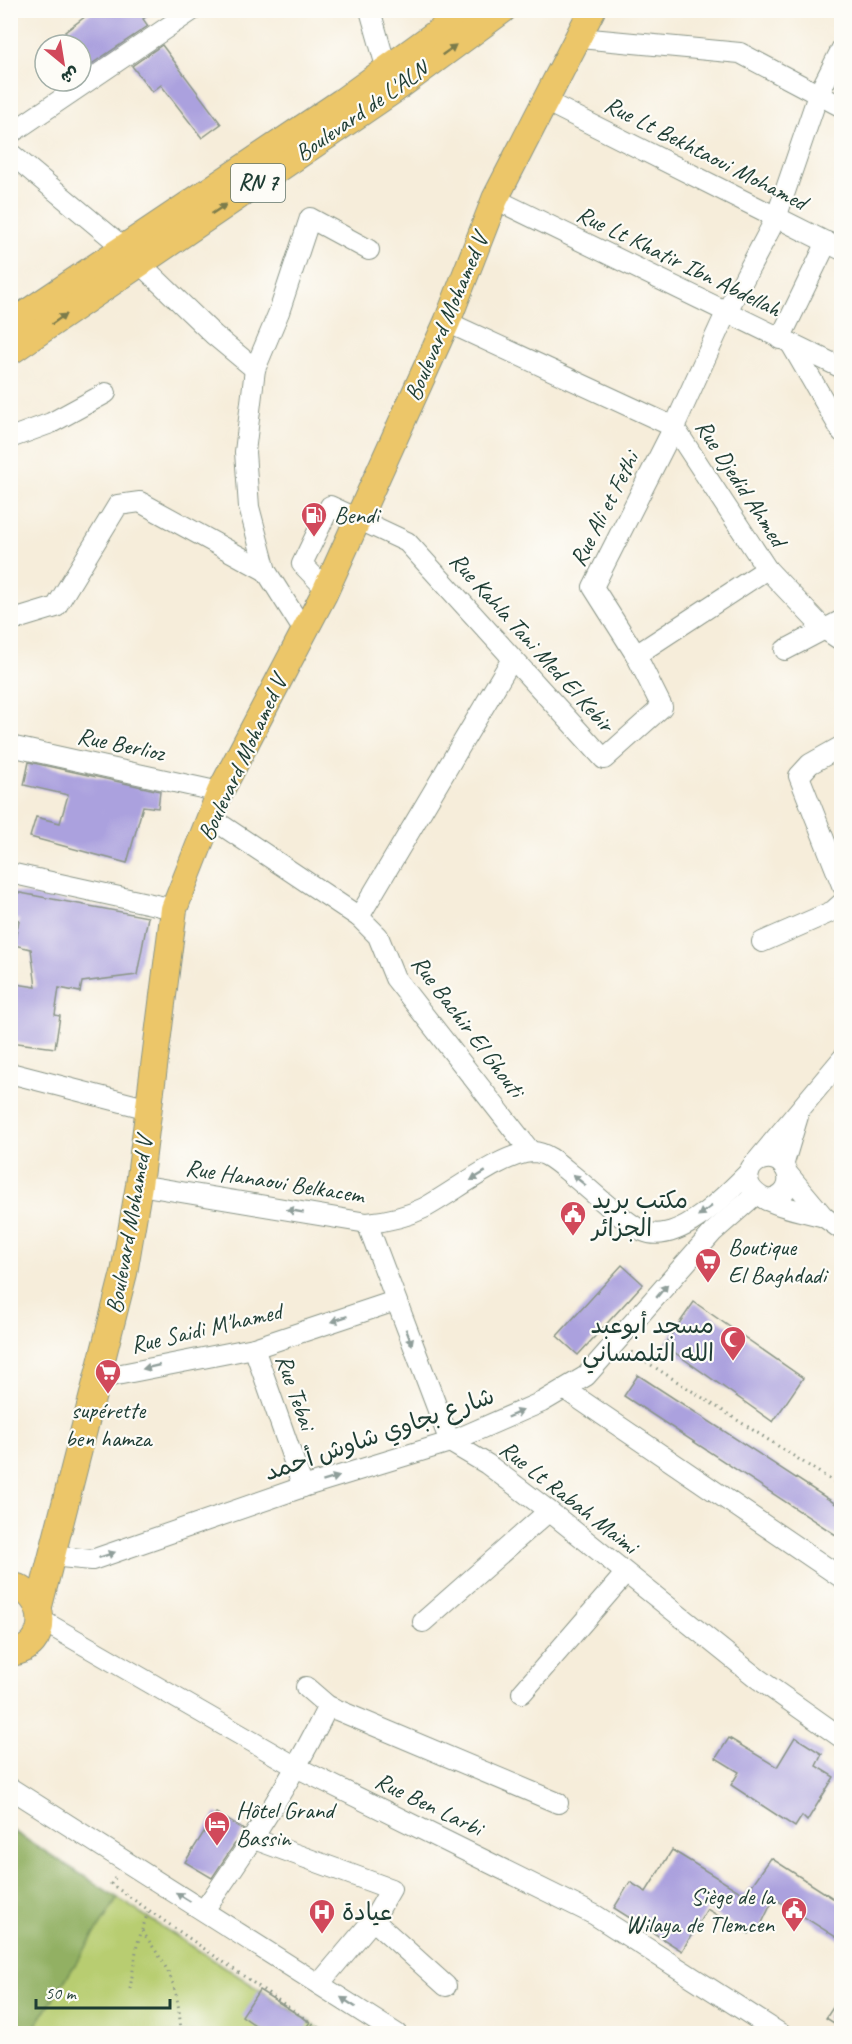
<svg xmlns="http://www.w3.org/2000/svg" width="852" height="2044" font-family="Caveat,'Playpen Sans Arabic',sans-serif">
  <rect width="100%" height="100%" fill="#fdfcf7"/>
  <filter id="ink" filterUnits="userSpaceOnUse"><feTurbulence type="fractalNoise" baseFrequency=".0167" numOctaves="2"/><feDisplacementMap in="SourceGraphic" scale="12" xChannelSelector="R" yChannelSelector="G"/><feConvolveMatrix kernelMatrix="1 2 1 2 8 2 1 2 1" color-interpolation-filters="sRGB"/></filter>
  <filter id="wash" filterUnits="userSpaceOnUse"><feTurbulence type="fractalNoise" baseFrequency=".008" numOctaves="4" result="noise"/><feDisplacementMap in="SourceGraphic" scale="24" xChannelSelector="R" yChannelSelector="G"/><feGaussianBlur stdDeviation="1.35" result="paint"/><feColorMatrix in="noise" values="0 0 0 0 0 0 0 0 0 0 0 0 0 0 0 0 0 1.4 0 .05"/><feComposite in="paint" operator="in"/></filter>
  <g filter="url(#wash)">
    <rect width="100%" height="100%" fill="#f6edda"/>
    <!-- green -->
    <path fill="#b8cd71" stroke="#6c8552" stroke-width="1.5" d="M10,1829L327,2033H11Z"/>
    <!-- forest -->
    <path fill="#92b063" stroke="#58764c" stroke-width="1.5" d="M10,1829L118,1898L31,2033H11Z"/>
    <g id="blocks">
      <!-- building -->
      <g fill="#aba1de">
        <path d="M94,10H155L143,19L148,26L90,65L81,53V45H75L65,32Z"/>
        <path d="M162,45L221,124L202,138L161,85L152,92L132,66Z"/>
        <path d="M29,762L160,791L158,808L143,806L127,863L30,837L36,817L60,823L68,795L24,785Z"/>
        <path d="M10,891L148,917L137,975L82,982L80,992L59,988L55,1015L60,1016L55,1048L10,1042V983L36,987L31,949L14,945L19,920L10,919Z"/>
        <path d="M622,1265L643,1284L578,1355L557,1336Z"/>
        <path d="M694,1302L803,1378L773,1422L664,1345Z"/>
        <path d="M638,1375L842,1508V1539L624,1396Z"/>
        <path d="M795,1737L822,1754L816,1766L834,1777L807,1821L802,1816L795,1827L731,1785L739,1772L716,1758L729,1738L777,1767Z"/>
        <path d="M216,1813L244,1830L212,1878L185,1862Z"/>
        <path d="M672,1850L745,1895L771,1858L842,1904V1941L774,1898L759,1929L753,1926L749,1934L707,1909L682,1951L614,1908L630,1882L646,1892Z"/>
        <path d="M259,1990L310,2022L302,2034H268L242,2016Z"/>
        <path d="M842,1994V2028L826,2018Z"/>
      </g>
    </g>
  </g>
  <g filter="url(#ink)">
    <use href="#blocks" fill-opacity="0" stroke="#8a9587" stroke-width="1.5"/>
    <g fill="none" stroke-linecap="round" stroke-linejoin="round">
      <!-- minor casing -->
      <g stroke="#8a9587" stroke-width="22">
        <g id="minor">
          <path d="M370,10L387,70"/>
          <path d="M580,38L740,53L842,107"/>
          <path d="M547,102L842,250"/>
          <path d="M10,134L193,10"/>
          <path d="M10,153L124,248L214,335L255,369L279,312L310,218L369,250"/>
          <path d="M495,199L842,368"/>
          <path d="M447,322L674,427L767,569L824,629L842,641"/>
          <path d="M780,339L827,242"/>
          <path d="M791,344L842,432"/>
          <path d="M255,369L245,452L249,507L266,571L304,631"/>
          <path d="M10,438L51,423L106,393"/>
          <path d="M326,589L302,564L330,506L407,542L604,759L662,707L636,655L593,587L674,427L726,313L776,218L818,95L842,48"/>
          <path d="M10,621L56,607L118,505L140,502L266,571"/>
          <path d="M785,650L842,620"/>
          <path d="M636,655L767,569"/>
          <path d="M512,659L359,917L378,936L395,978L531,1152"/>
          <path d="M10,746L220,792"/>
          <path d="M842,746L810,764L799,776L842,885"/>
          <path d="M211,818L359,917"/>
          <path d="M10,873L174,909"/>
          <path d="M762,942L833,911L842,903"/>
          <path d="M10,1073L149,1109"/>
          <path d="M754,1164C786,1142 806,1197 766,1200"/>
          <path d="M783,1166L798,1116"/>
          <path d="M788,1174L824,1217L842,1230"/>
          <path d="M139,1185L367,1223C388,1221 406,1217 424,1208C453,1193 502,1153 533,1152C547,1152 561,1166 572,1175C590,1189 624,1223 643,1231C678,1246 726,1195 749,1172"/>
          <path d="M824,1217C802,1210 734,1202 751,1168L842,1059"/>
          <path d="M367,1223L450,1442L487,1464L549,1511L757,1678L842,1738"/>
          <path d="M254,1348L303,1487"/>
          <path d="M96,1379L254,1348L395,1301"/>
          <path d="M566,1390L842,1578"/>
          <path d="M50,1556L92,1560L303,1487L450,1442L542,1402L586,1376L713,1232L755,1195"/>
          <path d="M41,1620L298,1768L595,1915L781,2034"/>
          <path d="M423,1622L549,1511"/>
          <path d="M306,1687L328,1706L558,1803"/>
          <path d="M522,1693L625,1574"/>
          <path d="M10,1788L397,2034"/>
          <path d="M254,1839L391,1889L373,1920L319,1984"/>
          <path d="M204,1910C251,1844 293,1778 328,1706"/>
          <path d="M373,1920L446,1986"/>
        </g>
      </g>
      <!-- major casing -->
      <g stroke="#8a9587" stroke-width="28">
        <g id="major">
          <path d="M10,324L341,102L468,10"/>
          <path d="M10,352L393,91L503,10"/>
          <path d="M10,1585C49,1592 52,1649 10,1653"/>
          <path d="M39,1606L124,1273L139,1185L174,909L220,792L324,594L447,322L495,199L592,10"/>
        </g>
      </g>
      <!-- path -->
      <g stroke="#8a9587" stroke-width="3" stroke-dasharray="1.5 4.5" stroke-linecap="butt">
        <path d="M631,1352L842,1487"/>
        <path d="M115,1878L111,1884L327,2034"/>
        <path d="M142,1931C171,1972 178,1984 181,2034"/>
        <path d="M130,1989L137,1945L149,1909"/>
      </g>
      <!-- minor -->
      <use href="#minor" stroke="#fff" stroke-width="20"/>
      <!-- major -->
      <use href="#major" stroke="#ecc669" stroke-width="26"/>
    </g>
    <!-- one-way arrows -->
    <defs><path id="oneway-solid" d="M-6-.8H1V-3.2L6.5 0L1 3.2V.8H-6Z" transform="scale(1.5)"/></defs>
    <g fill="#7b7b4c">
      <use href="#oneway-solid" transform="translate(449 50) rotate(-36)"/>
      <use href="#oneway-solid" transform="translate(219 209) rotate(-34)"/>
      <use href="#oneway-solid" transform="translate(59 319) rotate(-35)"/>
    </g>
    <g fill="#8f9e9a">
      <use href="#oneway-solid" transform="translate(478 1176) rotate(149)"/>
      <use href="#oneway-solid" transform="translate(579 1180) rotate(-141)"/>
      <use href="#oneway-solid" transform="translate(295 1211) rotate(-170)"/>
      <use href="#oneway-solid" transform="translate(705 1211) rotate(145)"/>
      <use href="#oneway-solid" transform="translate(662 1291) rotate(-50)"/>
      <use href="#oneway-solid" transform="translate(339 1319) rotate(161)"/>
      <use href="#oneway-solid" transform="translate(409 1337) rotate(69)"/>
      <use href="#oneway-solid" transform="translate(151 1367) rotate(167)"/>
      <use href="#oneway-solid" transform="translate(515 1414) rotate(-23)"/>
      <use href="#oneway-solid" transform="translate(331 1479) rotate(-17)"/>
      <use href="#oneway-solid" transform="translate(107 1555) rotate(-19)"/>
      <use href="#oneway-solid" transform="translate(183 1897) rotate(-148)"/>
      <use href="#oneway-solid" transform="translate(348 2002) rotate(-147)"/>
    </g>
  </g>
  <!-- icons -->
  <defs>
    <g id="fuel-pin" transform="scale(1.35)"><path d="M0 17L-7.5 6A9.5 9.5 0 1 1 7.5 6Z" fill="#d1495b" stroke="#fdfcf7"/><path d="M-5.5-6h7V0h2V4h1.3V-2.5L3-4.5l.8-.8L6-3V5H2.5V1h-1V6h-7ZM-4.2-4.7v3.2H.2V-4.7Z" fill="#fff"/></g>
    <g id="civic-pin" transform="scale(1.35)"><path d="M0 17L-7.5 6A9.5 9.5 0 1 1 7.5 6Z" fill="#d1495b" stroke="#fdfcf7"/><path d="M-.6-6.5H3V-4.5H.6V-3L4-1V1h2V6H-6V1h2V-1L-.6-3ZM-1.2 2.5V6h2.4V2.5Z" fill="#fff"/></g>
    <g id="supermarket-pin" transform="scale(1.35)"><path d="M0 17L-7.5 6A9.5 9.5 0 1 1 7.5 6Z" fill="#d1495b" stroke="#fdfcf7"/><path d="M-6-5.5h2.5l.6 2H6L4.5 2H-2.5L-4.4-4H-6ZM-1.5 3.2a1.3 1.3 0 1 0 .1 0ZM3 3.2a1.3 1.3 0 1 0 .1 0Z" fill="#fff"/></g>
    <g id="mosque-pin" transform="scale(1.35)"><path d="M0 17L-7.5 6A9.5 9.5 0 1 1 7.5 6Z" fill="#d1495b" stroke="#fdfcf7"/><path d="M3.5-4.9A6 6 0 1 0 3.5 4.9A5 5 0 1 1 3.5-4.9Z" fill="#fff"/></g>
    <g id="hotel-pin" transform="scale(1.35)"><path d="M0 17L-7.5 6A9.5 9.5 0 1 1 7.5 6Z" fill="#d1495b" stroke="#fdfcf7"/><path d="M-6-4.5h1.5V1H6V5H4.5V3h-9V5H-6ZM-4 0a1.8 1.8 0 1 1 3.6 0ZM.5 0V-2.5h3Q6-2.5 6 0Z" fill="#fff"/></g>
    <g id="hospital-pin" transform="scale(1.35)"><path d="M0 17L-7.5 6A9.5 9.5 0 1 1 7.5 6Z" fill="#d1495b" stroke="#fdfcf7"/><path d="M-5-5h3v3.5h4V-5h3V5h-3V1.5h-4V5h-3Z" fill="#fff"/></g>
  </defs>
  <g fill-rule="evenodd">
    <use href="#fuel-pin" x="314" y="515"/>
    <use href="#civic-pin" x="573" y="1214"/>
    <use href="#supermarket-pin" x="708" y="1261"/>
    <use href="#mosque-pin" x="733" y="1339"/>
    <use href="#supermarket-pin" x="108" y="1372"/>
    <use href="#hotel-pin" x="217" y="1824"/>
    <use href="#civic-pin" x="794" y="1910"/>
    <use href="#hospital-pin" x="322" y="1912"/>
  </g>
  <g text-anchor="middle" dominant-baseline="central" stroke-width="4.5" stroke-linejoin="round" paint-order="stroke">
    <!-- shield labels -->
    <rect fill="#fdfcf7" stroke="#62766e" stroke-width="1.5" x="231" y="164" width="54" height="38" rx="4.5"/>
    <g font-size="22" font-weight="bold" fill="#1f3d34">
      <text x="258" y="183">RN 7</text>
    </g>
    <!-- street labels -->
    <g font-size="24" fill="#1f3d34" stroke="#fdfcf7">
      <text transform="translate(361 111) rotate(-35)">Boulevard de L'ALN</text>
      <text transform="translate(706 153) rotate(27)">Rue Lt Bekhtaoui Mohamed</text>
      <text transform="translate(679 261) rotate(26)">Rue Lt Khatir Ibn Abdellah</text>
      <text transform="translate(446 317) rotate(-67)">Boulevard Mohamed V</text>
      <text transform="translate(741 483) rotate(57)">Rue Djedid Ahmed</text>
      <text transform="translate(604 509) rotate(-63)">Rue Ali et Fethi</text>
      <text transform="translate(532 642) rotate(48)">Rue Kahla Tani Med El Kebir</text>
      <text transform="translate(121 744) rotate(12)">Rue Berlioz</text>
      <text transform="translate(242 758) rotate(-65)">Boulevard Mohamed V</text>
      <text transform="translate(468 1026) rotate(53)">Rue Bachir El Ghouti</text>
      <text transform="translate(275 1181) rotate(9)">Rue Hanaoui Belkacem</text>
      <text transform="translate(129 1225) rotate(-80)">Boulevard Mohamed V</text>
      <text transform="translate(206 1328) rotate(-13)">Rue Saidi M'hamed</text>
      <text transform="translate(296 1392) rotate(71)">Rue Tebai</text>
      <text transform="translate(379 1434) rotate(-19)">شارع بجاوي شاوش أحمد</text>
      <text transform="translate(569 1497) rotate(38)">Rue Lt Rabah Maimi</text>
      <text transform="translate(429 1804) rotate(26)">Rue Ben Larbi</text>
    </g>
    <!-- poi labels -->
    <g font-size="24" fill="#1f3d34" stroke="#fdfcf7" text-anchor="start">
      <text x="334" y="515">Bendi</text>
      <text x="592" y="1200">مكتب بريد<tspan x="592" dy="28">الجزائر</tspan></text>
      <text x="728" y="1247">Boutique<tspan x="728" dy="28">El Baghdadi</tspan></text>
      <text x="714" y="1325" text-anchor="end">مسجد أبوعبد<tspan x="714" dy="28">الله التلمساني</tspan></text>
      <text x="108" y="1410" text-anchor="middle">supérette<tspan x="108" dy="28">ben hamza</tspan></text>
      <text x="236" y="1810">Hôtel Grand<tspan x="236" dy="28">Bassin</tspan></text>
      <text x="774" y="1896" text-anchor="end">Siège de la<tspan x="774" dy="28">Wilaya de Tlemcen</tspan></text>
      <text x="342" y="1912">عيادة</text>
    </g>
  </g>
  <!-- margin -->
  <rect width="852" height="2044" fill="none" stroke="#fdfcf7" stroke-width="36"/>
  <!-- north arrow -->
  <g transform="translate(63 63) rotate(150)"><circle r="28" fill="#fdfcf7" stroke="#a4b0a9" stroke-width="1.5"/>
  <path d="M0-4.5L10 22L0 15L-10 22Z" fill="#d1495b"/>
  <text y="-9" font-size="16" font-weight="bold" text-anchor="middle" fill="#1f3d34">ش</text>
  </g>
  <!-- scale -->
  <path d="M36 1999v9h134v-9" fill="none" stroke="#1f3d34" stroke-width="3"/>
  <text x="45" y="1999" font-size="18" fill="#1f3d34" stroke="#fdfcf7" stroke-width="4.5" paint-order="stroke">50 m</text>
</svg>
